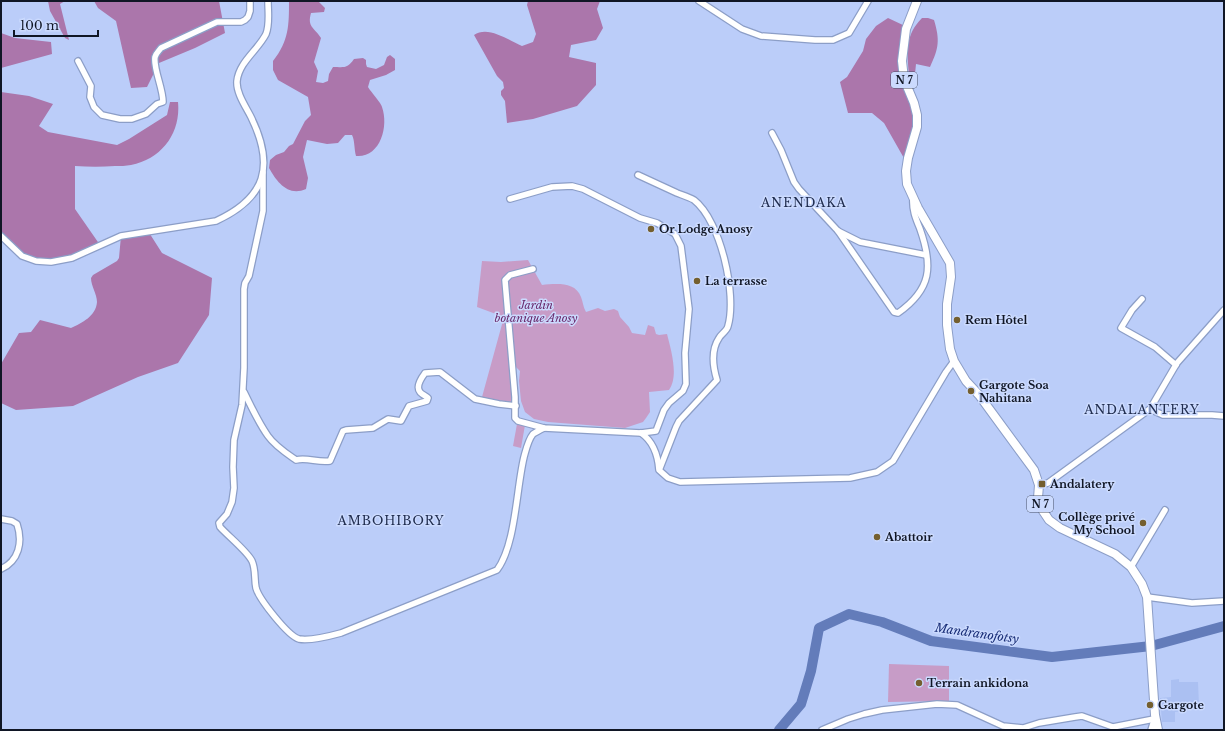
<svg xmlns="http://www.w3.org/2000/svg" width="1225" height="731" font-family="'Libre Baskerville',serif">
  <rect width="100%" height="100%" fill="#bbcdf9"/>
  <!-- built -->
  <path fill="#abc0f2" d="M1179,679V682H1198L1199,705L1185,706V711L1175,712V722H1162L1160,698L1171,697V680Z"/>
  <!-- green -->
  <g fill="#c79cc7">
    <path d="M528,260L542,285C555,284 575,281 581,297C583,302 583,307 586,312L598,308L605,311L614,309L618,311L620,317L629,327L632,333L645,335L648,325L654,327L656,334L659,335L667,334C671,350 679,376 669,390L649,392L650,412L646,418L643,422L625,428L548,422L534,419L525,412L521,401L519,381L520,371L513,364L514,405L484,399L482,397L504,317L477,307L482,261L501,262Z"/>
    <path d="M517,424L525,425L521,448L513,446Z"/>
    <path d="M889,664L949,666V701L888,702Z"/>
  </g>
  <!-- forest -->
  <g fill="#ab76ab">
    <path d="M48,1H65L60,4L69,40L65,38L50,11Z"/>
    <path d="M94,1H219L225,33L195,48L159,63L147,87L131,88L116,21L98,8Z"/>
    <path d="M289,1H318L325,8L324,12L311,13C307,27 314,27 321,38L314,62L318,71L316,82L323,83L328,81L329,74L333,67C344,67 347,69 354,59L363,58L366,60V64L367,67L376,69L384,65L387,57L390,55L395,59V70L386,75L370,80L368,87C371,92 382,104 382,107C389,127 380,158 356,156C354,149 355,141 352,135H345L338,143L327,144L307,140L303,157L308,178L306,189C288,197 277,182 269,168L270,160L276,155L284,152L289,146L293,144L305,121L311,115L308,97L278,80L273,70V61C289,41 289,25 289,1Z"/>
    <path d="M528,1H600L597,9L603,28L596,40L571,45L569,57L596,63V85L577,106L533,119L507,123L505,101L501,95V91L504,88L503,82L497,76L474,35C488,25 508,40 522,46L533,42L536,34L527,5Z"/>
    <path d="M888,18L905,26L899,55L917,119L905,160L884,123L872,113H848L840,82L847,77L863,51L866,39L876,26Z"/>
    <path d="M922,18H928L934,20C940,40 939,48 930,67L916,64L915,74H909C907,52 905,35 922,18Z"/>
    <path d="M1,33L15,38L51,42L52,54L1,68Z"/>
    <path d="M1,92L29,96L53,104L39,126L48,132L117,145L129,139L167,115L170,102H178C181,133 162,159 131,165C126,166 120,166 115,166C102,167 89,167 75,166V209L100,245L72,258L51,262L22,256L1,236Z"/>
    <path d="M148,231L162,253L212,278L209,315L178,363L138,377L73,406L16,410L1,403V364L19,333L31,332L40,320L71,328C82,323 96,316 97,302C97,294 91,286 91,278L93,275L117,261L119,258L121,236Z"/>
  </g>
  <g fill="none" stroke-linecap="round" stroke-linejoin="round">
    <!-- river -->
    <path stroke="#637cba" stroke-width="10" d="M779,730L801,704L811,671L819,628L849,614L882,622L931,641L1052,657L1151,646L1224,626"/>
    <!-- minor casing -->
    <g stroke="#8c9ec7" stroke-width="8">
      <g id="minor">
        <path d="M699,1L742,29L761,36L815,40H833L849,33L868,1"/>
        <path d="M78,61L91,86L90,97L94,107L102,115L120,119H132L146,114L157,104L163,102C163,88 153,68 155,57C156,53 159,51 161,48L217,22H241L245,20L248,17L250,11V1"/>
        <path d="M772,133L781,150L794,182L799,189L838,231L860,242L926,255"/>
        <path d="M263,173V211L249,276L245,283L244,289V368L242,405L234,440L233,467L234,488L232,502L227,514L219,523L220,527C228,536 247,551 252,561C256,570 254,578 256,588C259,599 288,636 299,639C310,641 330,636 341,633L497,570C516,544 516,490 524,457C526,450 528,440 533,434C536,432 540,430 544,428"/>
        <path d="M638,175C651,181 664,187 677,193C682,195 689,197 694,200C721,221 737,295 728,326C727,331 721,334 719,338C711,350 713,367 717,380L679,421L676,427L660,468"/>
        <path d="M510,199L552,187L572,186L583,189L640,218L657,223L675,234L681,246L689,309L685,353L686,384L683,391L669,403L664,410L656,431L641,433L544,428L518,421L515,418V397L505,280L510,275L533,269"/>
        <path d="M838,231L894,312L898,313C932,289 933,266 920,229C916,219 912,210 913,199"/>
        <path d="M1,236L22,256L36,261L51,262L72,258L121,236L216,221C266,198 275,166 251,117C246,107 236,93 237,81C239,62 258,50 266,34C270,24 268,12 268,1"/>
        <path d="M1142,299L1132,310L1121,328L1155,347L1176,365"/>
        <path d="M244,392C251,406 258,422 268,436C275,446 286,453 296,460C307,457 318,463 330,461L343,431L346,430L373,428L388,419L401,421L409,406L427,401L428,398C426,396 421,394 420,392C415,386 422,377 425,373L440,372L475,399L499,404L516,406"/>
        <path d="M1150,409L1163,415H1212L1224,416"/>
        <path d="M641,433C654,442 658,456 659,470L668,478L680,482L850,478L877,472L893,461L946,372L954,361"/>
        <path d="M1039,485L1048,483L1150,409L1177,363L1224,310"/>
        <path d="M1,519L12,521L17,524C23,542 19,561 1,569"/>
        <path d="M1131,567L1165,510"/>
        <path d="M1147,597L1192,603L1224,601"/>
        <path d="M822,730L848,719L864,714L882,710L937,704L957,705L1003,726L1023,728L1039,723L1075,717L1082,716L1113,727L1154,719"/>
        <path d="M1151,730L1155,717"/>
      </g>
    </g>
    <!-- primary casing -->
    <g stroke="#8c9ec7" stroke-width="10">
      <path id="primary" d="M917,1L906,29L902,61L904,79L914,103L917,115V127L908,158L906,171L907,184L918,208L950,263L951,277L947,304V325L950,349L954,361L966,381L979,395L1034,470L1039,485L1038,498L1043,511L1049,520L1060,528L1115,554L1131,567L1142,584L1147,597L1155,715L1158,730"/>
    </g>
    <!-- minor -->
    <use href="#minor" stroke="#fff" stroke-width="5.5"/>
    <!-- primary -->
    <use href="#primary" stroke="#fff" stroke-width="8"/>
  </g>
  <!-- markers -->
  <g fill="#745f2f" stroke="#cbdafe" stroke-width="1.5">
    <circle cx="651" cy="229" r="4"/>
    <circle cx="697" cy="281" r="4"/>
    <circle cx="957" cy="320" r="4"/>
    <circle cx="971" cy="391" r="4"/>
    <rect x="1038" y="480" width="8" height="8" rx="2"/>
    <circle cx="1143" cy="523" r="4"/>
    <circle cx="877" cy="537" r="4"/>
    <circle cx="919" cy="683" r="4"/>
    <circle cx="1150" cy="705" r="4"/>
  </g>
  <g text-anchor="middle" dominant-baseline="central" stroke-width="3" stroke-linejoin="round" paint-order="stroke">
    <!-- shield labels -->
    <g fill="#cbdafe" stroke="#485166" stroke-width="1">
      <rect x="891" y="72" width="26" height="16" rx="3"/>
      <rect x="1027" y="496" width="26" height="16" rx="3"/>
    </g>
    <g font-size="10" font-weight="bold" fill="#101625">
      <text x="904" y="80">N 7</text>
      <text x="1040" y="504">N 7</text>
    </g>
    <!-- poi labels -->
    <g font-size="11" font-weight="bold" fill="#101625" stroke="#cbdafe" text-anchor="start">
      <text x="659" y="229">Or Lodge Anosy</text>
      <text x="705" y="281">La terrasse</text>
      <text x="965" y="320">Rem Hôtel</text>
      <text x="979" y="385">Gargote Soa<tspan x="979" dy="13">Nahitana</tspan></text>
      <text x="1050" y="484">Andalatery</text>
      <text x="1135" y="517" text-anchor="end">Collège privé<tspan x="1135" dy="13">My School</tspan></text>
      <text x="885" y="537">Abattoir</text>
      <text x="927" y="683">Terrain ankidona</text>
      <text x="1158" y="705">Gargote</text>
    </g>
    <!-- park labels -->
    <g font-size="11" font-style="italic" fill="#69286b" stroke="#cbdafe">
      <text x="536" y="305">Jardin<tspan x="536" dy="13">botanique Anosy</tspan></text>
    </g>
    <!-- neighbourhood labels -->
    <g font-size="12" letter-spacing="1" fill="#202d4f" stroke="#cbdafe">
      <text x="804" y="202">ANENDAKA</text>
      <text x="1142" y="409">ANDALANTERY</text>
      <text x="391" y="520">AMBOHIBORY</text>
    </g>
    <!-- water labels -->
    <g font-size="12" font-style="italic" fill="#172c76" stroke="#cbdafe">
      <text transform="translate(977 633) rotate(8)">Mandranofotsy</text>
    </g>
  </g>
  <!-- border -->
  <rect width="1225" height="731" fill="none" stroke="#101625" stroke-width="4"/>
  <!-- scale -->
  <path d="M14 30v6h84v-6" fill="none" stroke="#101625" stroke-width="2"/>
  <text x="20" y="30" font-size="12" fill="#101625" stroke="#cbdafe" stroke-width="3" paint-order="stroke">100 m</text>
</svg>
